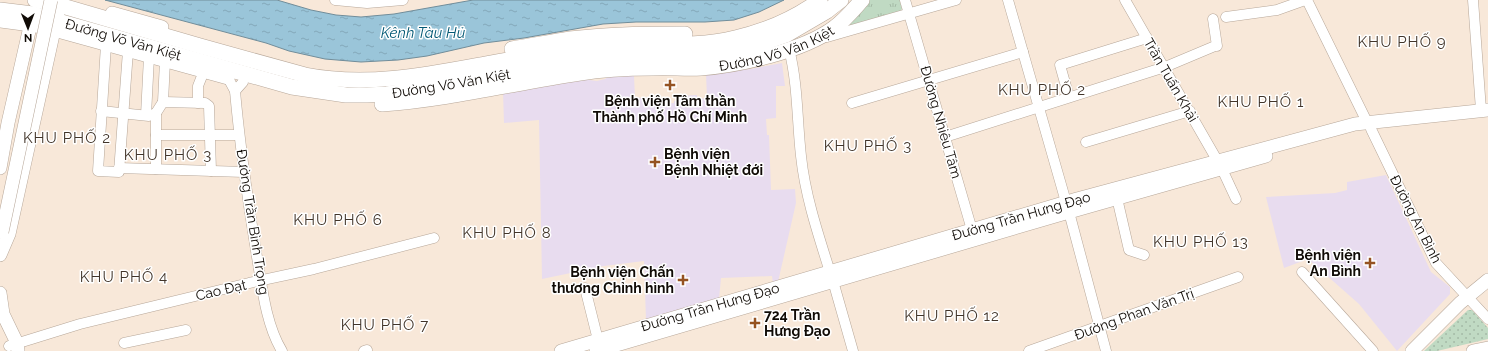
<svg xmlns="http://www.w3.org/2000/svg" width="1488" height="351" font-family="Raleway,sans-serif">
  <defs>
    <pattern id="grass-tufts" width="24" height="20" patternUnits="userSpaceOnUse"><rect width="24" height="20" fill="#c0dac3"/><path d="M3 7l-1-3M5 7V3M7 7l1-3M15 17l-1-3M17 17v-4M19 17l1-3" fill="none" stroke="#a4baa6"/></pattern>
    <pattern id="park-dots" width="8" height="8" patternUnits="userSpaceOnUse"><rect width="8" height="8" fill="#c0dac3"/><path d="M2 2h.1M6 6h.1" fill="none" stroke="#a4baa6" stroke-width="1.8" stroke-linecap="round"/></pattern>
    <pattern id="water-ripples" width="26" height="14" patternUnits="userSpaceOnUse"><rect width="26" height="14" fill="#9ac5d9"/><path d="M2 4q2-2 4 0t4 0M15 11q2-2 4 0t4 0" fill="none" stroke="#84a8b9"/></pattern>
  </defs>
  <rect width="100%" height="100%" fill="#f8e8d9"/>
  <!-- medical -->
  <g fill="#e8dcef">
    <path d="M782,63L785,86H776V118L766,119L767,135H769L771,190L795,189L796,203L778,282L773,283L772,276L721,278L719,299L646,320L644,261L604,266L542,279L539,120L504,123L503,92L584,78L589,80L597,81L605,79L609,76H634L635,98L656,97V102H660V104L674,103V101H677V96L697,95V99L707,98L706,74L751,69Z"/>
    <path d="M1386,175L1431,272L1450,287V294L1397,351L1359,304L1308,259L1284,268L1266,197L1335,193L1347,190V182Z"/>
  </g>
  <!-- grass -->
  <path fill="url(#grass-tufts)" d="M866,0H900L902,9L899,13L839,28Z"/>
  <!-- park -->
  <path fill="url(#park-dots)" d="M1468,310H1472L1488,328V339L1437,351H1424Z"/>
  <!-- water -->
  <path fill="url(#water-ripples)" stroke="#718d9a" d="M105,0H277L311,10L336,15L361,17L394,14L473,0H784L759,12L734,20L705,22H636L603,24L524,38L484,43L427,56L398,60L361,62L325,59L289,51L266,43Z"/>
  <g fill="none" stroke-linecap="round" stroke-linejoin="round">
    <!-- minor casing -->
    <g stroke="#b7a799" stroke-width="11">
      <g id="minor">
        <path d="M335,0L367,3L403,0"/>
        <path d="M905,0L972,230"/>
        <path d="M1008,0L1066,202"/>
        <path d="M1125,0L1217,160"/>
        <path d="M1307,0L1367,122"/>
        <path d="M1473,0L1481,110"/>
        <path d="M1226,17L1277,10L1305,0"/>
        <path d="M827,37L956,0"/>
        <path d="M106,45L98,171L119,172L128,51"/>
        <path d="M789,49C798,84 797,121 801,156C805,195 818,234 830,272"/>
        <path d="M228,78L235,91C240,147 248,202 257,257C262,287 266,325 282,351"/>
        <path d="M235,91L243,82"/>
        <path d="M1069,97L1060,65L1147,38"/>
        <path d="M163,102L165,61"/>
        <path d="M198,103V86L204,71"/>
        <path d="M852,103L1023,52"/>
        <path d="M101,111L149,116L156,113L163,102L205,103L209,106L211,171"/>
        <path d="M156,113V169"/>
        <path d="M146,115L149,57"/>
        <path d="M1371,129L1436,263L1488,319"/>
        <path d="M156,135H239"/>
        <path d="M945,137L1165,67L1215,46H1217L1213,19"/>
        <path d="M1086,142L1190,111"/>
        <path d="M119,168L244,172"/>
        <path d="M1222,169L1236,199"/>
        <path d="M1117,198L1129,250L1144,255"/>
        <path d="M1069,212L1106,351"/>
        <path d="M1302,272L1373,351"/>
        <path d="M833,281L853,351"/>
        <path d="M585,288L598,340"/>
        <path d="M124,343L186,330"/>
        <path d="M9,346L80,324L249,283L314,269L434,238"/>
        <path d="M364,351L367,350"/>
        <path d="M1029,351L1238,277"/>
      </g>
    </g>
    <!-- major casing -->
    <g stroke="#b7a799" stroke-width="14">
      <g id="major">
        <path d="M112,13L162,27"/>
        <path d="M0,21L31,25L54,30L228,78"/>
        <path d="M0,168L8,123L32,18"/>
        <path d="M0,255L9,234L58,12"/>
        <path d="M0,293L3,314L17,343L18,351"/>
        <path d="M561,351L1077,199L1355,124L1488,110"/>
        <path d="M596,351L1069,212L1266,156"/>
        <path d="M1412,351L1460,303L1488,280"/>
        <path d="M1473,351L1488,348"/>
      </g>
    </g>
    <!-- highway casing -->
    <g stroke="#b7a799" stroke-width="16">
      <g id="highway">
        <path d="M35,0L59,5L200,46L305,75C366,87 426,75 485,64C523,57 561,51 599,47C644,42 691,49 735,38C766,31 794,19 820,0"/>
        <path id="s1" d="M0,10L33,14L292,87L346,95H367L387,94L458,83L581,61L633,57L702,56L740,51L786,35L827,11L841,0"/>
        <path d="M512,49C531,46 551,42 570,39C608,34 647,34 685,34"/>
        <path id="s2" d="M382,104C449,99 514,83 580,73C604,69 629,68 653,68C669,67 685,69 701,68C739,65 803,51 834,28C845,20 853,10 862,0"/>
      </g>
    </g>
    <!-- minor -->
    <use href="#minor" stroke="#fff" stroke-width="10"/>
    <!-- major -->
    <use href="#major" stroke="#fff" stroke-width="13"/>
    <!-- highway -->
    <use href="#highway" stroke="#fff" stroke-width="15"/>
    <!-- major-bridge casing -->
    <g stroke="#b7a799" stroke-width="14" stroke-linecap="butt">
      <path id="major-bridge" d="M2,232L51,0"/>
    </g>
    <!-- major-bridge -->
    <use href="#major-bridge" stroke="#fff" stroke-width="13"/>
  </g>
  <!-- markers -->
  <g fill="#955321" stroke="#fff" stroke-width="1.5">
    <path d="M668 79h4v4h4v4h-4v4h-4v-4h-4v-4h4z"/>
    <path d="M653 156h4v4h4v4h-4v4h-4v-4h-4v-4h4z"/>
    <path d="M1368 257h4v4h4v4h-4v4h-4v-4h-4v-4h4z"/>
    <path d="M681 274h4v4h4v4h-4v4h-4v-4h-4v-4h4z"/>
    <path d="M753 317h4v4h4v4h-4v4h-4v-4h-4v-4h4z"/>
  </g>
  <g text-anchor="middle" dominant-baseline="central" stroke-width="3" stroke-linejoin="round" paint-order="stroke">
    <!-- street labels -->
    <g font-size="14" fill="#100b06" stroke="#fff">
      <text stroke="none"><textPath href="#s1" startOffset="127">Đường Võ Văn Kiệt</textPath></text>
      <text stroke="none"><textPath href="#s2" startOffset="400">Đường Võ Văn Kiệt</textPath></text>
      <text transform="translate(1171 80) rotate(60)">Trần Tuấn Khải</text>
      <text stroke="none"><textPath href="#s1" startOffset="463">Đường Võ Văn Kiệt</textPath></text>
      <text transform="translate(941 122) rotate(74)">Đường Nhiêu Tâm</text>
      <text transform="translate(1021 216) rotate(-16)">Đường Trần Hưng Đạo</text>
      <text transform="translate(1416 219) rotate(63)">Đường An Bình</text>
      <text transform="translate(253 222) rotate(81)">Đường Trần Bình Trọng</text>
      <text transform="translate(221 290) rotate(-13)">Cao Đạt</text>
      <text transform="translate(710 307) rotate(-16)">Đường Trần Hưng Đạo</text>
      <text transform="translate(1134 314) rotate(-20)">Đường Phan Văn Trị</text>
    </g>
    <!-- poi labels -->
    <g font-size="14" font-weight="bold" fill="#100b06" stroke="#fff" text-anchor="start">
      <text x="670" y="101" text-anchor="middle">Bệnh viện Tâm thần<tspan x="670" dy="16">Thành phố Hồ Chí Minh</tspan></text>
      <text x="664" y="154">Bệnh viện<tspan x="664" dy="16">Bệnh Nhiệt đới</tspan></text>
      <text x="1361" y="255" text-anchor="end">Bệnh viện<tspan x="1361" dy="16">An Bình</tspan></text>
      <text x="674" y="272" text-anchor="end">Bệnh viện Chấn<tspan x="674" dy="16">thương Chỉnh hình</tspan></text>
      <text x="764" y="315">724 Trần<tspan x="764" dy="16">Hưng Đạo</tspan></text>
    </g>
    <!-- water labels -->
    <g font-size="15" font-style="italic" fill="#025874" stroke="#fff">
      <text x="423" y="33">Kênh Tàu Hủ</text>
    </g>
    <!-- neighbourhood labels -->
    <g font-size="15" letter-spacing="1" fill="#42352a" stroke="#fff">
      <text x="1402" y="42">KHU PHỐ 9</text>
      <text x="1042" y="90">KHU PHỐ 2</text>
      <text x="1261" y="102">KHU PHỐ 1</text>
      <text x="67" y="138">KHU PHỐ 2</text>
      <text x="868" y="146">KHU PHỐ 3</text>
      <text x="168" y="155">KHU PHỐ 3</text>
      <text x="338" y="220">KHU PHỐ 6</text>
      <text x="507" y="233">KHU PHỐ 8</text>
      <text x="1201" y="242">KHU PHỐ 13</text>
      <text x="124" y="277">KHU PHỐ 4</text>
      <text x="952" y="316">KHU PHỐ 12</text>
      <text x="385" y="325">KHU PHỐ 7</text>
    </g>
  </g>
  <!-- north arrow -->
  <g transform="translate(28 28) rotate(179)" stroke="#ffffff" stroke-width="3" paint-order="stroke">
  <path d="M0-3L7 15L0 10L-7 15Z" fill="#100b06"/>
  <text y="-6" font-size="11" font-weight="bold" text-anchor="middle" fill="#100b06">N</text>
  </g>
</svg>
